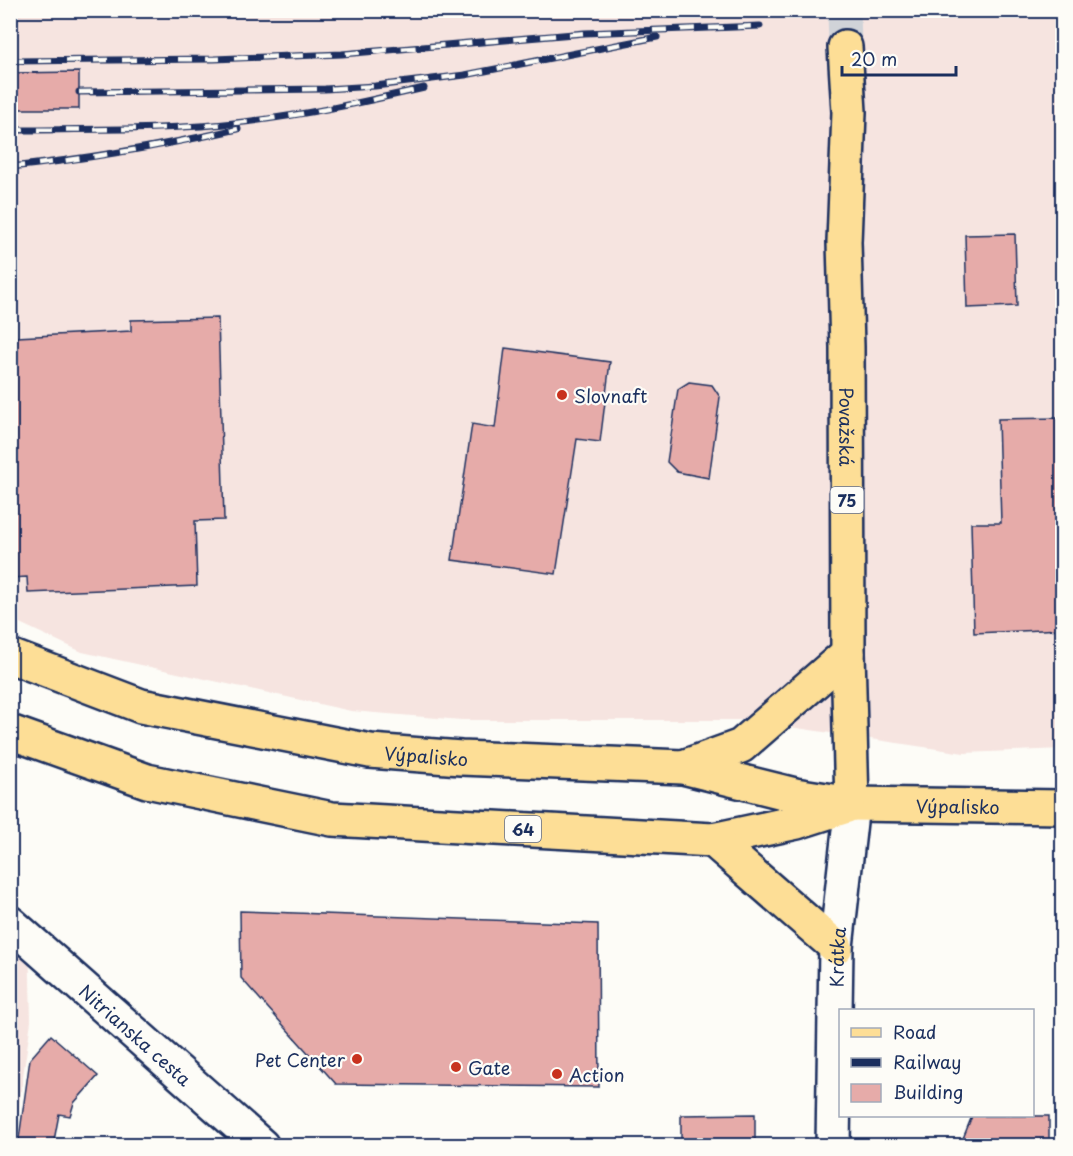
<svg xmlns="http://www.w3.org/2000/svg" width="1073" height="1156" font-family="'Playpen Sans',sans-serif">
  <rect width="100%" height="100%" fill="#fdfcf7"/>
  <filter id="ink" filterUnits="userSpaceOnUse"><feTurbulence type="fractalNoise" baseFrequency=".0167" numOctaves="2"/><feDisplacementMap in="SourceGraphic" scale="12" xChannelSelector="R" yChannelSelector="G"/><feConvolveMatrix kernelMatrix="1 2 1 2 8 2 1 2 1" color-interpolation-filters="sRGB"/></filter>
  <g filter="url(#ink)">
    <!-- built -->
    <g fill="#f6e4e0">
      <path d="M11,11H1062V749L964,753L744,720H462L351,711L82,652L11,619Z"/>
      <path d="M10,925L29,939L31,1021L13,1146L10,1145Z"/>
    </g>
    <!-- building -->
    <g fill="#e6aba9" stroke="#1b2f5e" stroke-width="1.5">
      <path d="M79,72V109H10V73Z"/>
      <path d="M1015,234L1017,306L967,308L965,235Z"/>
      <path d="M218,318L224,520L195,521L197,586L28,593L27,577L10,578V344L17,343V337L131,331V320Z"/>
      <path d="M505,348L610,362L600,442L577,439L556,574L452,560L472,424L495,428Z"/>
      <path d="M689,382L712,385L720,397L709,478L677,472L667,462L678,389Z"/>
      <path d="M1062,418V629L974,633L971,523H1001L998,419Z"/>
      <path d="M240,911L598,924L599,1087L336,1084L241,978Z"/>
      <path d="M51,1035L98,1076L74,1103L70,1116L59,1114L53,1146H18L30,1059Z"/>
      <path d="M755,1114V1146H681V1115Z"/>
      <path d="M972,1116H1049V1146H960Z"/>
    </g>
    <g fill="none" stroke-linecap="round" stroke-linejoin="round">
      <!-- primary-tunnel -->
      <path stroke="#d0d3d8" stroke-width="33" stroke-dasharray="33 16" stroke-linecap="butt" d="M844,10L845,47"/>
      <!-- street casing -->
      <g stroke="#1b2f5e" stroke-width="38">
        <g id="street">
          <path id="s1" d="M10,923L262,1146"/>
        </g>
      </g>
      <!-- secondary casing -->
      <g stroke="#1b2f5e" stroke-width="38">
        <g id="secondary">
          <path id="s2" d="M833,1146L836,947L852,804"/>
        </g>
      </g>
      <!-- primary casing -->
      <g stroke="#1b2f5e" stroke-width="38">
        <g id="primary">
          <path id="s3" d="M845,47L849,112L844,242L847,347L848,653L852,804"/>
          <path id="s4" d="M10,656L141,706L370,751L461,758L683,767L795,795L852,804L1062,807"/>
          <path d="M10,732L147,781L332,819L713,840L797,822L847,806"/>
          <path d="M683,767L741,746L848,653"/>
          <path d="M713,840L836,947"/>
        </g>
      </g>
      <!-- street -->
      <use href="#street" stroke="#fdfcf7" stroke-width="33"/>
      <!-- secondary -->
      <use href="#secondary" stroke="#fdfcf7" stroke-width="33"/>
      <!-- primary -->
      <use href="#primary" stroke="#fdde96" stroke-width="33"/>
      <!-- rail casing -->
      <g stroke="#1b2f5e" stroke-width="7">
        <g id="rail">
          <path d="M10,11L35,10"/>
          <path d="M10,61L214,59L342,54L585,33L760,26"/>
          <path d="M79,92L325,89L375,86L465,75L657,37"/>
          <path d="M10,130C88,129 167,131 244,122C305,115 364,102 424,88"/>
          <path d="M10,167C89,159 161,146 238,129"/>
        </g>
      </g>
      <!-- rail -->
      <use href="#rail" stroke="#fdfcf7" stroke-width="4.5" stroke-dasharray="14" stroke-linecap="butt"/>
    </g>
  </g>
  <!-- markers -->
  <g fill="#c8321e" stroke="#fdfcf7" stroke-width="2">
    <circle cx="562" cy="395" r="6"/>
    <circle cx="357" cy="1059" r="6"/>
    <circle cx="456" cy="1067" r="6"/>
    <circle cx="557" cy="1074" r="6"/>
  </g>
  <g text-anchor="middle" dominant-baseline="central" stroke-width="4.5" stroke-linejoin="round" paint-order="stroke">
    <!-- shield labels -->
    <g fill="#fdfcf7" stroke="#5f6c8c" stroke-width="1.5">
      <rect x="830.5" y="487" width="33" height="26" rx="4.5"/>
      <rect x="505" y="816" width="36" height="26" rx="4.5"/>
    </g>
    <g font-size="16" font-weight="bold" fill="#1b2f5e">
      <text x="847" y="500">75</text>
      <text x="523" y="829">64</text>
    </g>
    <!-- poi labels -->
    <g font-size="18" fill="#1b2f5e" stroke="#fdfcf7" text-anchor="start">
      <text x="574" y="395">Slovnaft</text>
      <text x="345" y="1059" text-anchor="end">Pet Center</text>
      <text x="468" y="1067">Gate</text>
      <text x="569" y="1074">Action</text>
    </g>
    <!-- street labels -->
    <g font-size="18" fill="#1b2f5e" stroke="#fdfcf7">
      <text stroke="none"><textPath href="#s3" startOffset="380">Považská</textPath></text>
      <text stroke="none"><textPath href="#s4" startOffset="430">Výpalisko</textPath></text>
      <text stroke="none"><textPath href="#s4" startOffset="966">Výpalisko</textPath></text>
      <text stroke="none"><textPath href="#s2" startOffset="189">Krátka</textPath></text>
      <text stroke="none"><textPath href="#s1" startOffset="168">Nitrianska cesta</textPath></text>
    </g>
  </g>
  <!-- margin -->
  <rect width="1073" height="1156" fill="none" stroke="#fdfcf7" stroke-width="36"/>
  <rect x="18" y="18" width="1037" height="1120" fill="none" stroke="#1b2f5e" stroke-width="2" filter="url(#ink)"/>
  <!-- legend -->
  <rect x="839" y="1009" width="195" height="108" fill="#fdfcf7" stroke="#a3aaba" stroke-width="1.5"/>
  <rect x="851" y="1028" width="30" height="9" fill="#fdde96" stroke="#a3aaba" stroke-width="1.5"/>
  <text x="893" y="1039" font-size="18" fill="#1b2f5e">Road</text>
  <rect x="851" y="1058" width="30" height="9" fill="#1b2f5e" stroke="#a3aaba" stroke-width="1.5"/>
  <text x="893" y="1069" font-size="18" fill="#1b2f5e">Railway</text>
  <rect x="851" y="1084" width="30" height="18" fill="#e6aba9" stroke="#a3aaba" stroke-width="1.5"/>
  <text x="893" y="1099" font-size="18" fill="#1b2f5e">Building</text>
  <!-- scale -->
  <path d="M842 66v9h114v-9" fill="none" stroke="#1b2f5e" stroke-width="3"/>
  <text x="851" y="66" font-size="18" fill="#1b2f5e" stroke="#fdfcf7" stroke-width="4.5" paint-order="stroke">20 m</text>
</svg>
